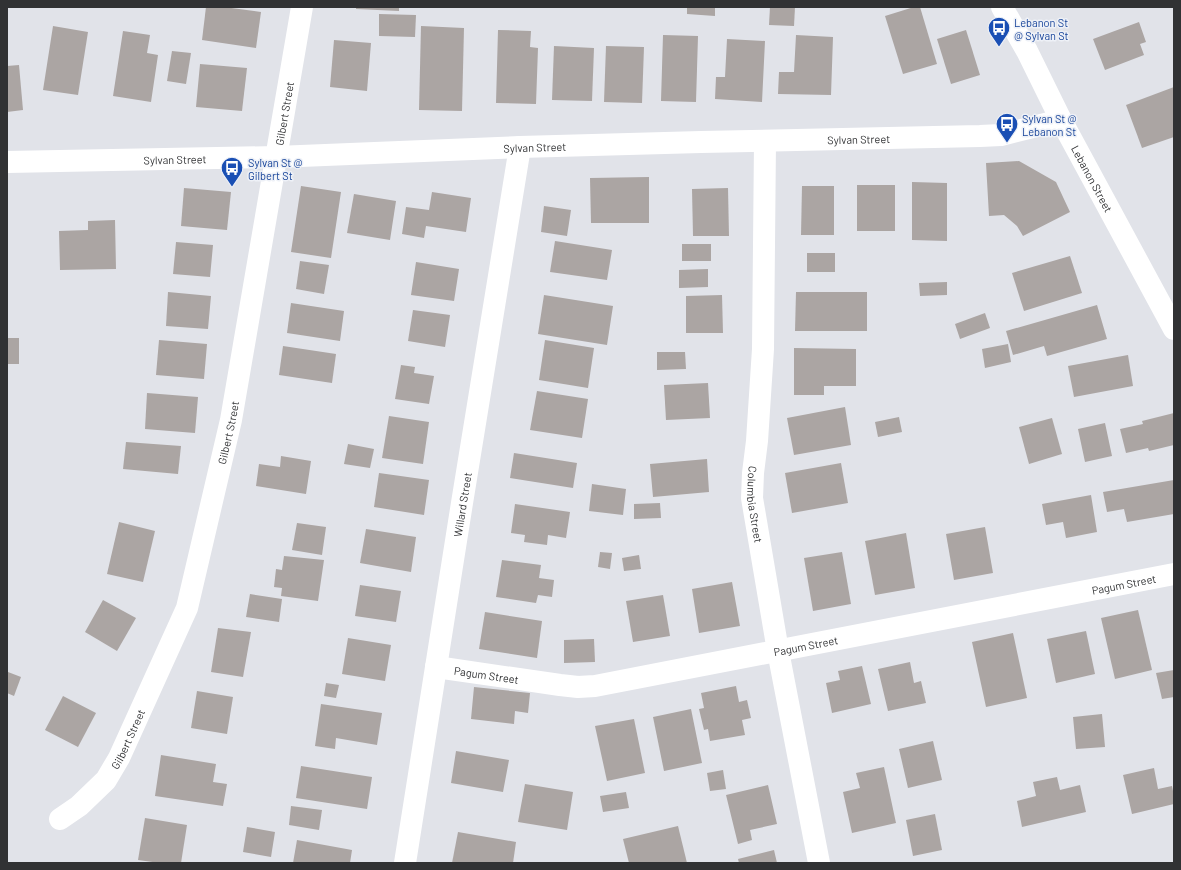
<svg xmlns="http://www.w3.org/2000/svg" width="1181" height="870" font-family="Barlow,sans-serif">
  <rect width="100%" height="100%" fill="#e1e3e9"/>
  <!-- building -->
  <g fill="#aba5a3">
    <path d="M206,7H224L261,12L256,48L202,40Z"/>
    <path d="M356,7H399V11L356,9Z"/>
    <path d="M687,7H715V16L687,14Z"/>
    <path d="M770,7H795L794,26L769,25Z"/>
    <path d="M914,7H920L937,64L903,74L885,16Z"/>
    <path d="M379,14L416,15L415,37L379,36Z"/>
    <path d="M1139,22L1146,42L1140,44L1144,55L1105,70L1093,39Z"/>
    <path d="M53,26L88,32L78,95L43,90Z"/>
    <path d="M421,26L464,28L462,111L419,110Z"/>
    <path d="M498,30L531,31L530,47L538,48L536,104L496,103Z"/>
    <path d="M966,30L980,75L951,84L937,39Z"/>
    <path d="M123,31L150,35L147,53L158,55L151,102L113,96Z"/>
    <path d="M663,35L698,36L696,102L661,101Z"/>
    <path d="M796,35L833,37L831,95L778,94L779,72H794Z"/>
    <path d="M727,39L765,41L762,102L715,99L716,77H725Z"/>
    <path d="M334,40L371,43L367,91L330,87Z"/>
    <path d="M554,46L594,48L592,101L552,100Z"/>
    <path d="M606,46L644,47L642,103L604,102Z"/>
    <path d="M172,51L191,53L186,84L167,81Z"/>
    <path d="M200,64L247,68L242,111L196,107Z"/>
    <path d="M19,65L23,110L7,112V66Z"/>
    <path d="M1174,87V137L1142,148L1126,105Z"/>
    <path d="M1019,161L1056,182L1070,212L1023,236L1017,226L1004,215L989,216L986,163Z"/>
    <path d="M649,177V223H591L590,178Z"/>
    <path d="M912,182L947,183V241L912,240Z"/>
    <rect x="857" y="185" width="38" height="46"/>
    <path d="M301,186L341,192L331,258L291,252Z"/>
    <path d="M802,186H834V235H801Z"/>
    <path d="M184,188L231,192L227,230L181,226Z"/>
    <path d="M728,188L729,236H693L692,189Z"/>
    <path d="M432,192L471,198L466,232L426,226L424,238L402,234L406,207L429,210Z"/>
    <path d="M354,194L396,201L390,240L347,233Z"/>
    <path d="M544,206L571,210L567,236L541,232Z"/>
    <path d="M115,220L116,269L60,270L59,231L88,230V221Z"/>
    <path d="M555,241L612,250L607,280L550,272Z"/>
    <path d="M176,242L213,245L210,277L173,274Z"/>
    <rect x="682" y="244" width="29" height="17"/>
    <rect x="807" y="253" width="28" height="19"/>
    <path d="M1070,256L1082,293L1024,311L1012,273Z"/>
    <path d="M300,261L329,265L324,294L296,289Z"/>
    <path d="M416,262L459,269L454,301L411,295Z"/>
    <path d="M708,269V287L679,288V270Z"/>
    <path d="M947,282V295L920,296L919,283Z"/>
    <path d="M168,292L211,296L208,329L166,326Z"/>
    <path d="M796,292H867V331H795Z"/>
    <path d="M544,295L613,306L607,345L538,334Z"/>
    <path d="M722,295L723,333H686V296Z"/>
    <path d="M291,303L344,311L340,341L287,333Z"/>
    <path d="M1097,305L1107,339L1047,356L1044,346L1013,355L1006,331Z"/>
    <path d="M413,310L450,315L445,347L408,341Z"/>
    <path d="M985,313L990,328L960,339L955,324Z"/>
    <rect x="7" y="338" width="12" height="26"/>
    <path d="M159,340L207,344L204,379L156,375Z"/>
    <path d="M545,340L594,348L588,388L539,380Z"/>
    <path d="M1008,344L1011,362L985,368L982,349Z"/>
    <path d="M283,346L336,354L332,383L279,375Z"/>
    <path d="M794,348L856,349V386H824V395H794Z"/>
    <path d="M657,352H685L686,369L657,370Z"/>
    <path d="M1128,355L1133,386L1074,397L1068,366Z"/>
    <path d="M401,365L415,367L414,373L434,376L429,404L395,399Z"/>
    <path d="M708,383L710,418L666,420L664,385Z"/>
    <path d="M537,391L588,399L582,438L530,430Z"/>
    <path d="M147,393L198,397L195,433L145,429Z"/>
    <path d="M845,407L851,445L794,455L787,418Z"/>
    <path d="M1174,413V445L1149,451L1148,448L1126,453L1120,429L1143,424L1142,421Z"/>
    <path d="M389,416L429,422L423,464L382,458Z"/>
    <path d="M899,417L902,432L878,437L875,422Z"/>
    <path d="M1052,418L1062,454L1029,464L1019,427Z"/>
    <path d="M1105,423L1112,456L1085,462L1078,429Z"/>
    <path d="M126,442L181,446L178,474L123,469Z"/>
    <path d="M348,444L374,449L370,468L344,464Z"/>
    <path d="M514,453L577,463L573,488L510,478Z"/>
    <path d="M281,456L311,461L306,494L256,486L259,464L280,467Z"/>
    <path d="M707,459L709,492L653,497L650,464Z"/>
    <path d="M841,463L848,503L792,513L785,473Z"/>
    <path d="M379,473L429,480L424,515L374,507Z"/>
    <path d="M1174,480V514L1127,522L1124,509L1107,512L1103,492Z"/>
    <path d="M592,484L626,489L623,515L589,511Z"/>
    <path d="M1091,495L1097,532L1066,538L1063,522L1046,525L1042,504Z"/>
    <path d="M660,503L661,518L634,519V504Z"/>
    <path d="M515,504L570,512L566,538L548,535L547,545L524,542L525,535L511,533Z"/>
    <path d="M119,522L155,531L143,582L107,574Z"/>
    <path d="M297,523L326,527L322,555L292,550Z"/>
    <path d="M985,527L993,573L954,580L946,534Z"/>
    <path d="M366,529L416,537L411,572L360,563Z"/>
    <path d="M906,533L915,588L875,595L865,541Z"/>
    <path d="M600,552L612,553L610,569L598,567Z"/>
    <path d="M842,552L851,604L813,611L804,558Z"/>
    <path d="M639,555L641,569L624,571L622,558Z"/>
    <path d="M284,556L324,560L318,601L281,596L282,588L274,587L276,569L282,570Z"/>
    <path d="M502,560L541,565L539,578L554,580L552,597L538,595L536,603L496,597Z"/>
    <path d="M732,582L740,626L699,633L692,589Z"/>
    <path d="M360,585L401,591L396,622L355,616Z"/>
    <path d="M250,594L282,599L279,622L246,617Z"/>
    <path d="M663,595L670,636L633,642L626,601Z"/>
    <path d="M103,600L136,618L117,651L85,632Z"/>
    <path d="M1138,610L1152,670L1115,679L1101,618Z"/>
    <path d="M485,612L542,621L537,658L479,649Z"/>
    <path d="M218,628L251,632L243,677L211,672Z"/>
    <path d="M1086,631L1095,674L1056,683L1047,639Z"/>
    <path d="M1013,633L1027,698L986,707L972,642Z"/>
    <path d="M348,638L391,645L385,681L342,674Z"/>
    <path d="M594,639L595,662L564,663V640Z"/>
    <path d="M910,662L914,683L921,681L926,703L888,711L878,669Z"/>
    <path d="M862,666L871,704L832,713L826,683L840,680L838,671Z"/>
    <path d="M1174,670V697L1162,699L1156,673Z"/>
    <path d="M8,672L21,677L14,696L7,693V676Z"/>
    <path d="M326,683L339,685L336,698L324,696Z"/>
    <path d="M736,686L739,702L747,700L751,718L742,720L745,735L710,741L708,729L704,730L699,709L704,708L701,693Z"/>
    <path d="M474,687L530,693L528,713L515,711L514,724L471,719Z"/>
    <path d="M197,691L233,697L227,734L191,728Z"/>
    <path d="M63,696L96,713L78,747L45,730Z"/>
    <path d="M321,704L382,713L377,745L336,738L335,749L315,746Z"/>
    <path d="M691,709L702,763L664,771L653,717Z"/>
    <path d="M1102,714L1105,747L1076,749L1073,717Z"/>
    <path d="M634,719L645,773L607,781L595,726Z"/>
    <path d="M933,741L942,780L908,788L899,749Z"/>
    <path d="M456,751L509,760L503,792L451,783Z"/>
    <path d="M161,755L216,764L213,782L227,784L223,806L155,796Z"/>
    <path d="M301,766L372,777L367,809L296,798Z"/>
    <path d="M884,767L896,823L852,833L843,792L860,788L856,773Z"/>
    <path d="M1154,768L1158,789L1172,786L1174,796V804L1132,814L1123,775Z"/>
    <path d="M723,770L726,789L710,791L707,773Z"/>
    <path d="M1057,777L1060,790L1080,785L1086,812L1022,827L1017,801L1036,796L1033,782Z"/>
    <path d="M525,784L573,792L567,830L518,822Z"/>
    <path d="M768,785L777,824L750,830L752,840L738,844L726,795Z"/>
    <path d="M626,792L629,808L603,812L600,796Z"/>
    <path d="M291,806L322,810L319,830L289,825Z"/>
    <path d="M935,814L942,850L913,856L906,820Z"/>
    <path d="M145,818L187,825L181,863H160L138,860Z"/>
    <path d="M678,826L687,863H629L623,839Z"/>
    <path d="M247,827L275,832L271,857L243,852Z"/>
    <path d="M458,832L516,842L513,863H452Z"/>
    <path d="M297,840L352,850L350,863H293Z"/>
    <path d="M774,850L777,863H739L738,859Z"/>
  </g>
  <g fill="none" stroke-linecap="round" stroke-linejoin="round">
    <!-- minor -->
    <g stroke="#fff" stroke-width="22">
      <path id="s1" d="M765,141L763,349L757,441L753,473L752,498L778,651L819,863"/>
      <path id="s2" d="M7,162L276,157L520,147L701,142L980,136L1001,135L1061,120"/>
      <path id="s3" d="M436,667L560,685L578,687L595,686L1174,574"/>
      <path id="s4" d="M60,819L79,806L106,780L119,758L187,608L231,420L302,7"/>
      <path id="s5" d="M405,863L462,503L520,147"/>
    </g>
    <!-- major -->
    <path stroke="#fff" stroke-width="22" id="s6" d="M1002,7L1027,51L1061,120L1174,329"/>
  </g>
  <!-- icons -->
  <defs>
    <g id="bus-pin" transform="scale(1.15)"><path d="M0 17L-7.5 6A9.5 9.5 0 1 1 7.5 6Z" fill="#1a4fb4" stroke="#eef1f7"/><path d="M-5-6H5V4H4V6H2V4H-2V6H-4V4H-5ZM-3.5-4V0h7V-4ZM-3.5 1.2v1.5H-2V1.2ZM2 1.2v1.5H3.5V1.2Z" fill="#fff"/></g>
  </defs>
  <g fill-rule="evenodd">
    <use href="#bus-pin" x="999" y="28"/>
    <use href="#bus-pin" x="1007" y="124"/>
    <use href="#bus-pin" x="232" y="168"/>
  </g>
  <g text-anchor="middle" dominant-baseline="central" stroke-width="3" stroke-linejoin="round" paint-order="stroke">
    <!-- transit labels -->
    <g font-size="11" fill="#164399" stroke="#eef1f7" text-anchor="start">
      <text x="1014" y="22">Lebanon St<tspan x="1014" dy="13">@ Sylvan St</tspan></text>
      <text x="1022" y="118">Sylvan St @<tspan x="1022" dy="13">Lebanon St</tspan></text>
      <text x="248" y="162">Sylvan St @<tspan x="248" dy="13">Gilbert St</tspan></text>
    </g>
    <!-- street labels -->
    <g font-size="11" fill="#313234" stroke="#eef1f7">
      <text stroke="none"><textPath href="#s4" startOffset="755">Gilbert Street</textPath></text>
      <text stroke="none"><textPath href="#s2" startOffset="852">Sylvan Street</textPath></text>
      <text stroke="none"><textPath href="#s2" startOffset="528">Sylvan Street</textPath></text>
      <text stroke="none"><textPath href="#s2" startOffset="168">Sylvan Street</textPath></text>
      <text stroke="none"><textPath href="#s6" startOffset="194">Lebanon Street</textPath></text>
      <text stroke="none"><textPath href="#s4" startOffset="431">Gilbert Street</textPath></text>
      <text stroke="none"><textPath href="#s5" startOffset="363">Willard Street</textPath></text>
      <text stroke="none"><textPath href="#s1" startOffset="364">Columbia Street</textPath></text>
      <text stroke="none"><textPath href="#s3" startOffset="699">Pagum Street</textPath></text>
      <text stroke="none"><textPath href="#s3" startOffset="375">Pagum Street</textPath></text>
      <text stroke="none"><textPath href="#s3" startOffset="51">Pagum Street</textPath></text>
      <text stroke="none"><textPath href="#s4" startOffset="107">Gilbert Street</textPath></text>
    </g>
  </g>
  <!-- border -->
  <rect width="1181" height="870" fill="none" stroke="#313234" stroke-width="16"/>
</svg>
